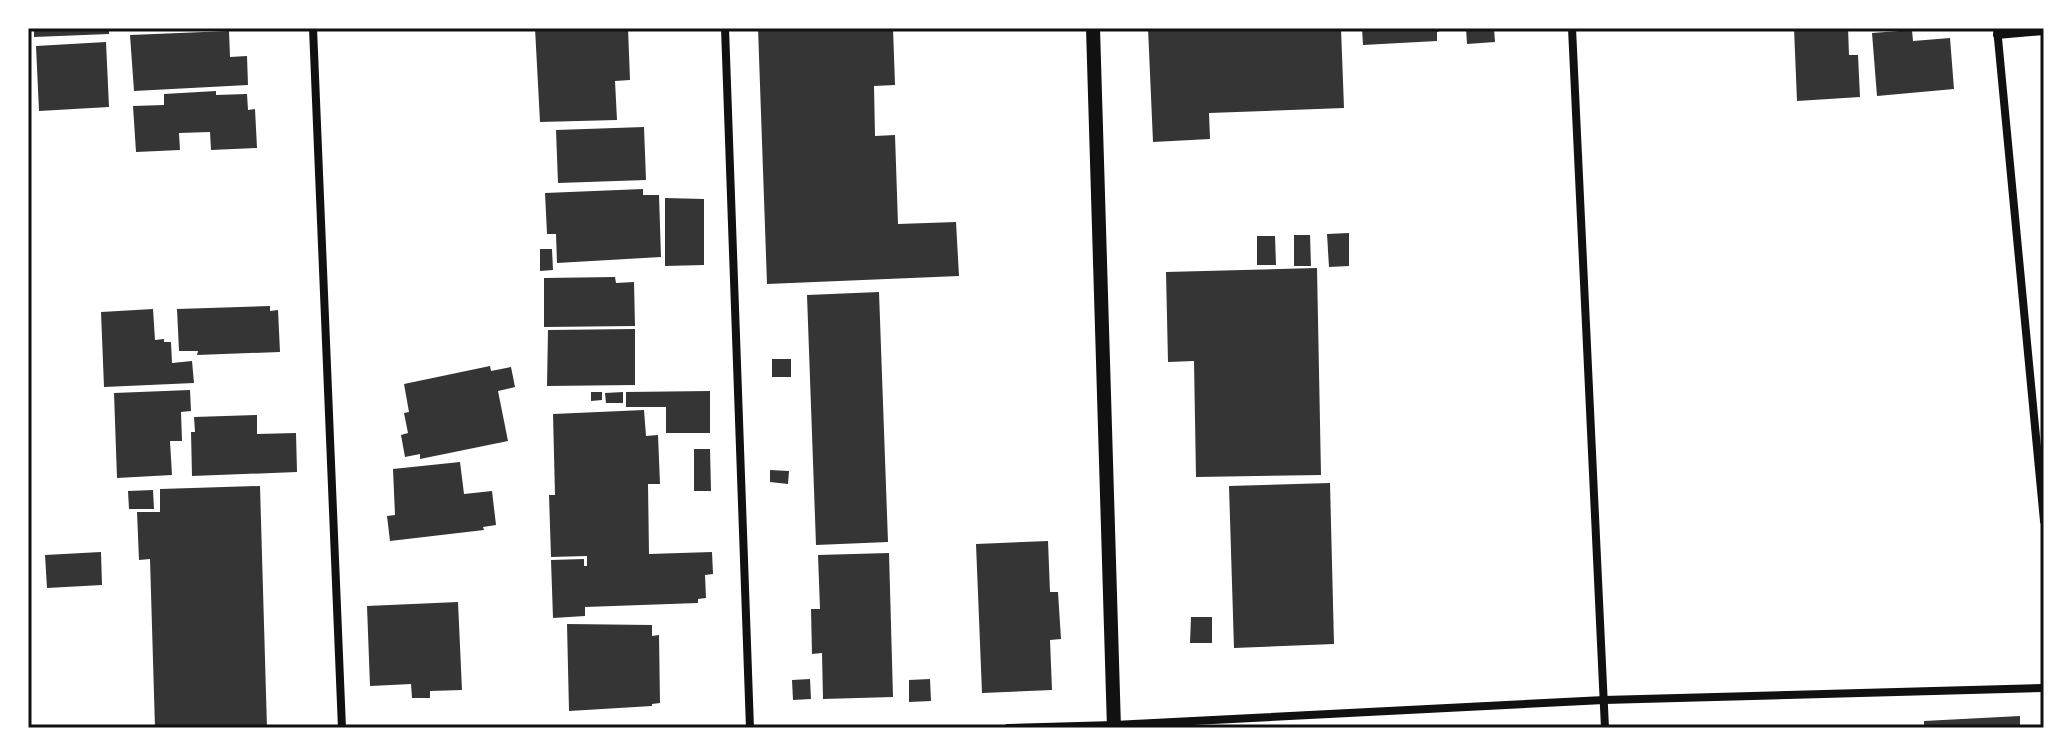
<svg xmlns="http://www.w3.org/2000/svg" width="2072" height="756" font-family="'Titillium Web',sans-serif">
  <rect width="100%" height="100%" fill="#fff"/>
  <!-- building -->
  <g fill="#353535">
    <path d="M34,28H109V34L34,37Z"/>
    <path d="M535,28H628L630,80L615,81L617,120L540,122Z"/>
    <path d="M758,28H893L895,85L874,86L875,136L895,135L898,224L956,222L959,276L767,284Z"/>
    <path d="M1148,28H1341L1344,108L1209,113L1210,139L1153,142Z"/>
    <path d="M1362,28H1440V31L1437,32V41L1363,45Z"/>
    <path d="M1466,28H1494L1495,42L1467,44Z"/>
    <path d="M1794,28H1848L1849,55H1858L1860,97L1797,101Z"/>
    <path d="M1912,30L1913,41L1950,38L1954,89L1877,96L1872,33Z"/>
    <path d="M229,31L230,57L247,56L248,85L134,91L130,35Z"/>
    <path d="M106,42L109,107L39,111L36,46Z"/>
    <path d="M216,91V95L247,94L248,110L255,109L257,148L211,150L210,132L179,133L180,150L136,152L133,106L164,105V94Z"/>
    <path d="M644,127L646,180L558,183L556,130Z"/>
    <path d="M643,189V195H659L661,257L557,263L556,234H547L545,193Z"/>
    <path d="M665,198L704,199V265L665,266Z"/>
    <path d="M1349,233V266L1329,267L1327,234Z"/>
    <path d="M1294,235H1310L1311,266H1294Z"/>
    <path d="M1257,236H1275L1276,265H1257Z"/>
    <path d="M540,249H552L553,270L540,271Z"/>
    <path d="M1317,268L1321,475L1196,477L1194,361L1168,362L1166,272Z"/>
    <path d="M615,277L616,283L634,282L635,326L544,327V278Z"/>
    <path d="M879,292L888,542L816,545L807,295Z"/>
    <path d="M270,306V311L278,310L280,352L197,355L198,351H179L177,309Z"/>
    <path d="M153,309L155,340L164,339V342H171L172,363L192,361L194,383L104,387L101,312Z"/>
    <path d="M635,329V385L547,386L548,330Z"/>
    <rect x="772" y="359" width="19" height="18"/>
    <path d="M490,366L491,371L511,367L515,387L498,391L508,441L420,459V454L405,457L401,435L408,433L404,413L409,412L404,384Z"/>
    <path d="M190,390L191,411L181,412L182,441H170L172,475L117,478L114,393Z"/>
    <path d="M710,391V433H666V407H626V392Z"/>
    <path d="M591,392H602V400L591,401Z"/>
    <path d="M623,392V403H606L605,393Z"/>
    <path d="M644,410L646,436L658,435L660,484H648L649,554L712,552L713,574L705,575L706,598L698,599V603L585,607V616L553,618L551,560L584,559V566H587V556L551,557L549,495H555L553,414Z"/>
    <path d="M257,415V434L296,433L297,472L192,476L191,432H195L194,417Z"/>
    <path d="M694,449H710L711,491H694Z"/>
    <path d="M460,462L464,494L492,491L496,525L483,527L484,530L390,541L387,516L395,515L393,469Z"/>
    <path d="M770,470L789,471L788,484L770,482Z"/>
    <path d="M1330,483L1334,644L1234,648L1229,486Z"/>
    <path d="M260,486L267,728H155L150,559L139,560L137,512H160V489Z"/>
    <path d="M153,490L154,509H129L128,491Z"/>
    <path d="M1048,541L1050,592H1058L1061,639L1050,640L1052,690L982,693L976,544Z"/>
    <path d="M101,552L102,585L47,588L45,555Z"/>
    <path d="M889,553L893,697L823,699L822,653L812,654L811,609H820L818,555Z"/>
    <path d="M458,602L462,690L430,691V698H412L411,684L370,686L367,606Z"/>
    <path d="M1191,617H1212V643H1190Z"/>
    <path d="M567,624L652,625V636L659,635L660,703L652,704V706L569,711Z"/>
    <path d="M810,679L811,699L793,700L792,680Z"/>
    <path d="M930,679L931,701L909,702V680Z"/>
    <path d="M2020,716V728H1924V721Z"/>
  </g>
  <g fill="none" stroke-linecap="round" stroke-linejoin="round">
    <!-- minor -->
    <g stroke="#111" stroke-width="8">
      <path d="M313,28L342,728"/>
      <path d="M725,28L750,728"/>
      <path d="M1572,28L1605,728"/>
      <path d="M1997,28L2044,521"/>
      <path d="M1997,35L2044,31"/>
      <path d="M1008,728L1114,725L1604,700L2044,688"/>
    </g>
    <!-- tertiary -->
    <path stroke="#111" stroke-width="14" d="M1093,28L1114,728"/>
  </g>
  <!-- border -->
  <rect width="2072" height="756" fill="none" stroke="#ffffff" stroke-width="60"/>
  <rect x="30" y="30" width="2012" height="696" fill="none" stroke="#111" stroke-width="3"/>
</svg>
